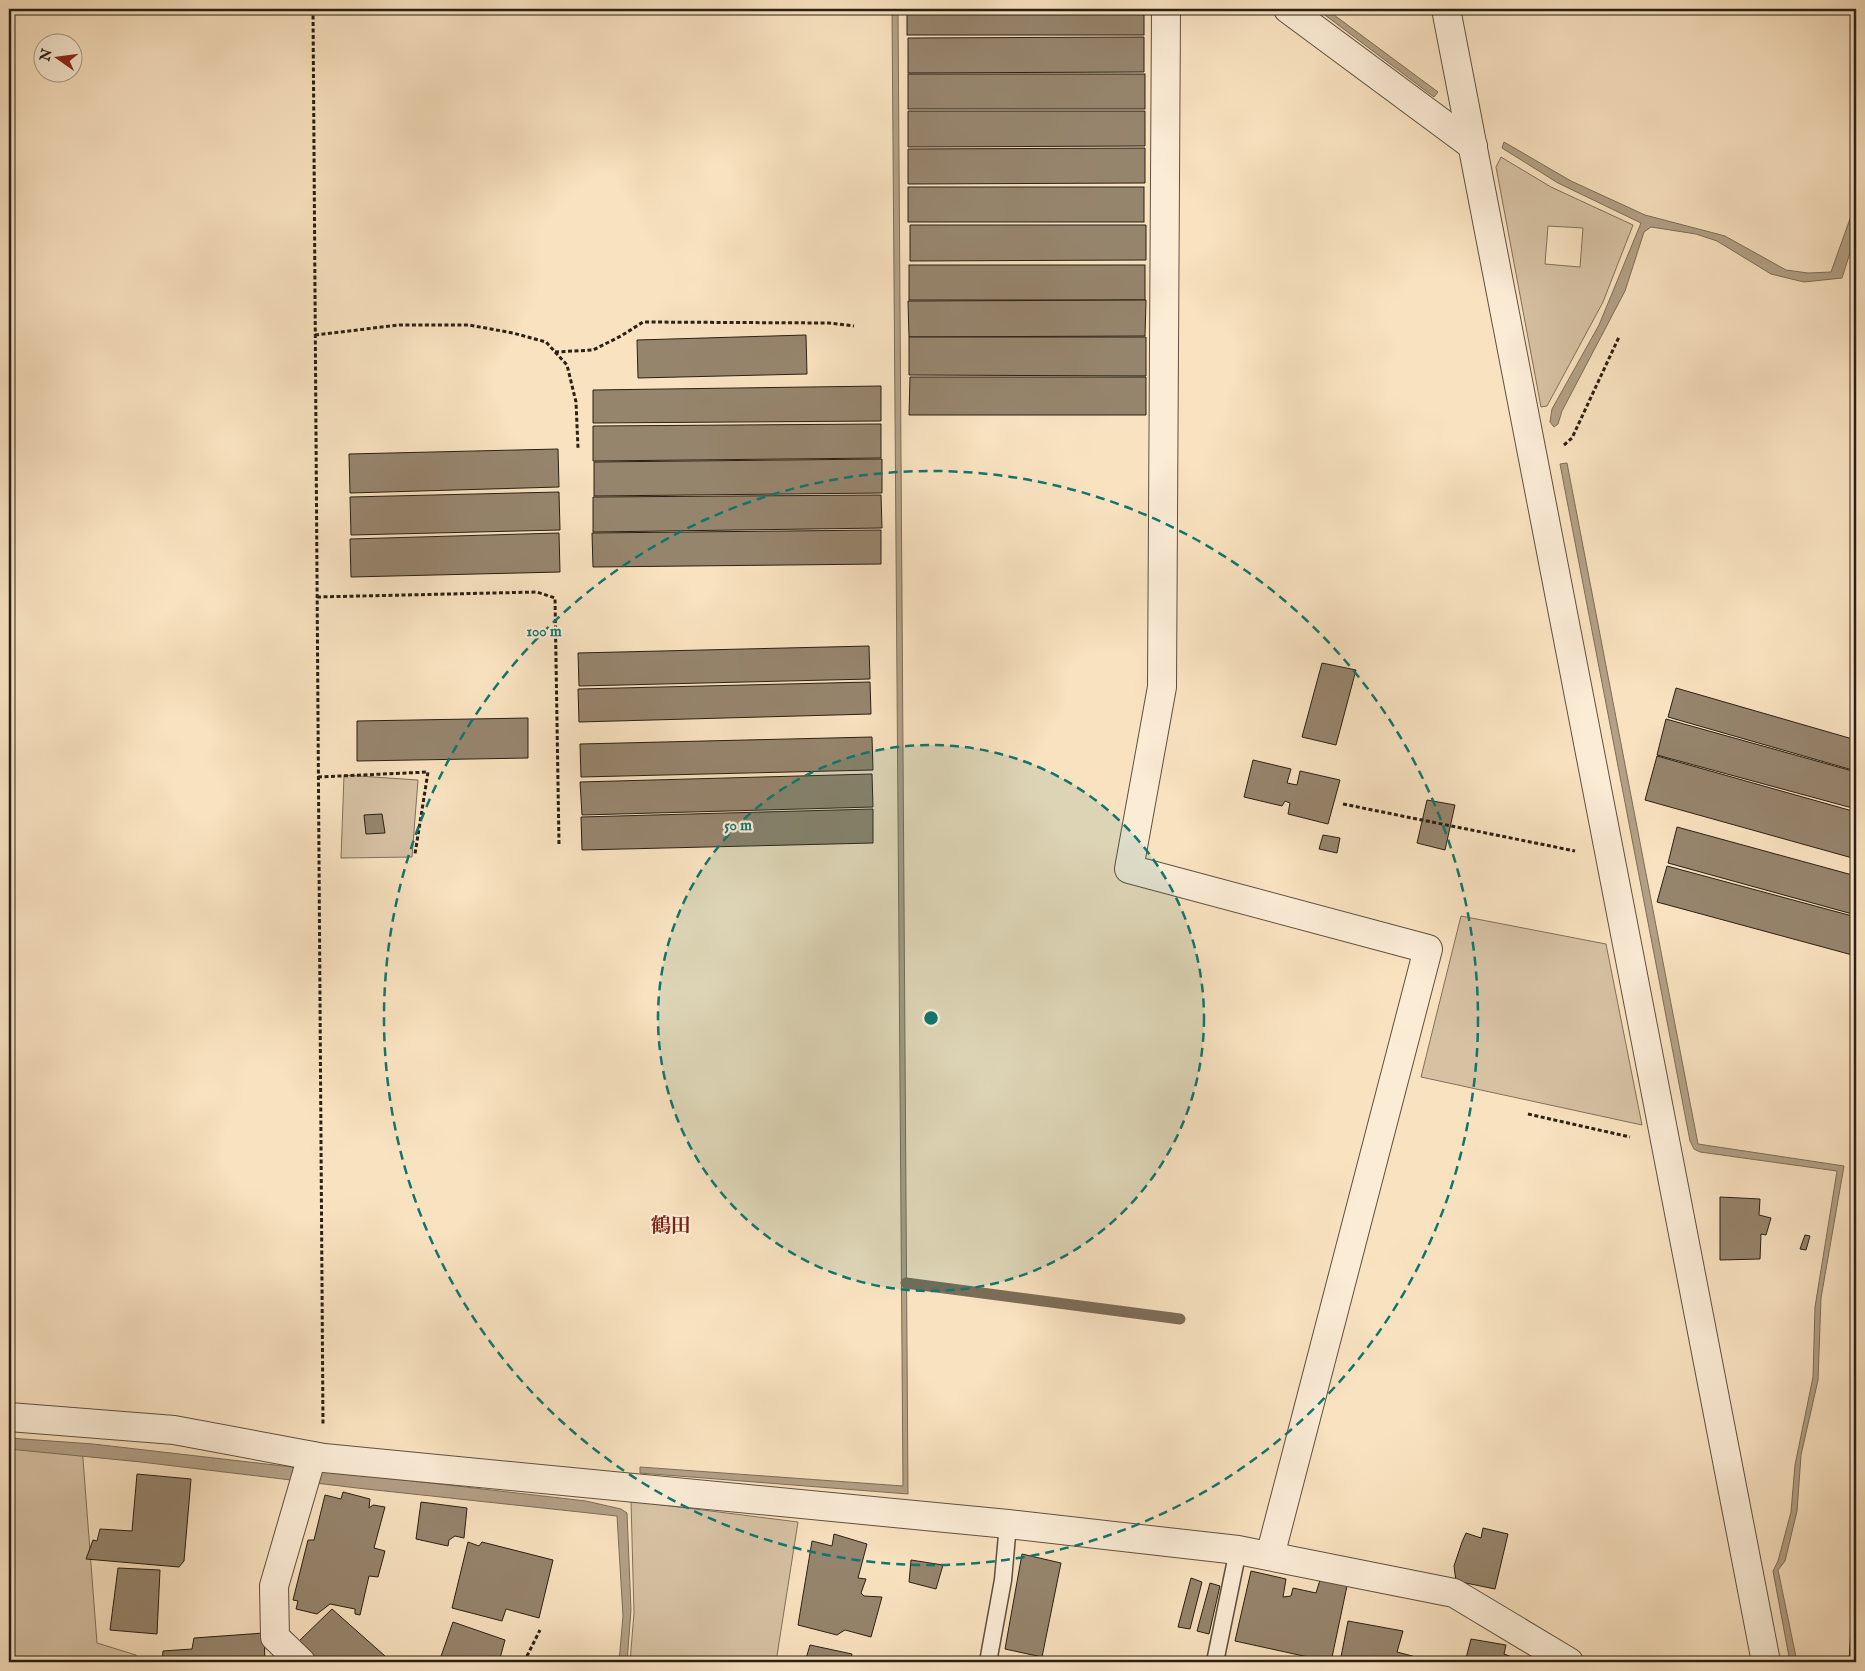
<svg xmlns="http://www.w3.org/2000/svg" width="1865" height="1671" font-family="'IM FELL English','Noto Serif JP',serif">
  <rect width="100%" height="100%" fill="#f9e2c0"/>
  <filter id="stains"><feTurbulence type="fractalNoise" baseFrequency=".004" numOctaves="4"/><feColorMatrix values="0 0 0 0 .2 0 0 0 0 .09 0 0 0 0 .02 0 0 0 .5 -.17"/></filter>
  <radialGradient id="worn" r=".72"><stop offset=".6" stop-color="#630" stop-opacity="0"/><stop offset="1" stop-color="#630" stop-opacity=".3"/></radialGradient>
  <!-- green -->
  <g fill="#d6c1a3" stroke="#80705c" fill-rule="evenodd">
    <path d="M1501,157L1551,187L1633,225L1603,302L1547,406L1541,407L1496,167ZM1548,226L1583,228L1580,267L1545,264Z"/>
    <path d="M344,775L418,780L412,857L341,858Z"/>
    <path d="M1461,916L1606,944L1642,1125L1421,1077Z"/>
    <path d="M9,1441L82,1446L97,1643L136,1655L137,1662H9Z"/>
    <path d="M631,1501L798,1522L776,1662H630L634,1613Z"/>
  </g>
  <!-- water -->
  <g fill="#b3a086" stroke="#7c6d58">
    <path d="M892,9H898L908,1494L640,1473V1467L903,1486Z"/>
    <path d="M1317,9H1326L1438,92L1434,97Z"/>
    <path d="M1504,142L1571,181L1645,215L1725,236L1786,270L1808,273L1831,272L1856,202V234L1842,278L1804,282L1771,274L1717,241L1696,234L1651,227L1644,232L1625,291L1562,411L1558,424L1554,427L1550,422L1552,409L1599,325L1641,223L1558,183L1502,148Z"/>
    <path d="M1567,463L1698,1144L1844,1166L1821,1298L1818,1380L1801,1455L1797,1511L1785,1561L1778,1570L1797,1662H1790L1773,1571L1778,1561L1791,1512L1795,1465L1813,1377L1815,1307L1837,1171L1700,1152L1694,1149L1690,1141L1560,464Z"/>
    <path d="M9,1438L93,1444L586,1501L621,1509L627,1513L631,1610L627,1662H619L623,1616L617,1516L357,1488L141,1462L9,1449Z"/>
  </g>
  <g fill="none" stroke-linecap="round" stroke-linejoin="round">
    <!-- stream -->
    <path stroke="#7c6d58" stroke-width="11" d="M906,1283L1180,1319"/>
  </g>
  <!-- building -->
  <g fill="#96856d" stroke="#2a2014">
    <rect x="907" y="9" width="237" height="26"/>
    <path d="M1144,37V72L908,73V38Z"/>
    <rect x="908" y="74" width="237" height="35"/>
    <path d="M908,111H1145V146L908,147Z"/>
    <path d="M1145,148V183L908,184V149Z"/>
    <rect x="908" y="187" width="236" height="35"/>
    <path d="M910,225H1146V260L910,261Z"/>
    <rect x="909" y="265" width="236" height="35"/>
    <path d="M1146,300L1145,336L909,337L908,301Z"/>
    <path d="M806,335L807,374L638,378L637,340Z"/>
    <path d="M909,337H1146V376L909,375Z"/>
    <path d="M910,377H1146V415H909Z"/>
    <path d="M881,386V421L593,423V390Z"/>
    <path d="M881,424V458L593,461V426Z"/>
    <path d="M558,449L559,487L350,493L349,454Z"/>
    <path d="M882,459V493L594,496V462Z"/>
    <path d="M559,492L560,530L351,535L350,497Z"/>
    <path d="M881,495L882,528L593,532V497Z"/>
    <path d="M881,530V564L593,567L592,533Z"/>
    <path d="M559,533L560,572L351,577L350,539Z"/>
    <path d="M869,646L870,679L579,686L578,653Z"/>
    <path d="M1322,663L1356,670L1336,745L1302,737Z"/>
    <path d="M870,682L871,714L579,722L578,689Z"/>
    <path d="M1676,688L1856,740V771L1668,717Z"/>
    <path d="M528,718V758L357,761V721Z"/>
    <path d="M1666,719L1856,772V809L1657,755Z"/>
    <path d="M872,737L873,770L581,777L580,744Z"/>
    <path d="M1657,756L1856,812V859L1645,800Z"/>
    <path d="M1253,760L1291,769L1287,783L1297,785L1300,771L1340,780L1328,824L1288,814L1290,803L1285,801L1282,806L1244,797Z"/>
    <path d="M872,774L873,807L582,815L580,782Z"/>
    <path d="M1427,800L1455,805L1445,850L1417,843Z"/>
    <path d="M873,809V843L582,850L581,817Z"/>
    <path d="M382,814L385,833L366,834L364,815Z"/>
    <path d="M1677,827L1856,876V915L1668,863Z"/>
    <path d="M1323,835L1340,838L1337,853L1319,849Z"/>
    <path d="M1667,866L1856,917V956L1657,902Z"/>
    <path d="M1720,1197L1760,1199L1759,1215L1771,1218L1766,1235L1761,1234L1760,1259L1720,1260Z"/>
    <path d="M1805,1235L1810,1236L1806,1250L1800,1249Z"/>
    <path d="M137,1474L191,1479L184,1561L179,1567L86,1559L93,1540L97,1541L100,1529L132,1531Z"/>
    <path d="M343,1492L370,1499L369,1508L373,1505L385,1507L374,1548L385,1551L378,1577L369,1576L360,1615L355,1614V1609L330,1604L317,1614L296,1609L298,1601L293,1600L308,1540H314L325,1495L341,1499Z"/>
    <path d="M421,1502L467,1508L464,1538L455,1536L449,1540L448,1546L416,1539Z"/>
    <path d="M1483,1528L1508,1534L1495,1589L1456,1581L1454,1566L1462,1542L1466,1533L1481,1538Z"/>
    <path d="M834,1534L867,1544L858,1578L866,1579L861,1593L864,1596L882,1597L871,1637L845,1630L837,1635L798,1625L812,1541L832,1546Z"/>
    <path d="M468,1542L479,1546L482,1542L553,1560L539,1618L506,1609L502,1621L452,1608Z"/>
    <path d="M1022,1554L1061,1563L1042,1657L1005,1649Z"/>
    <path d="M911,1560L943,1565L936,1589L909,1582Z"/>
    <path d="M118,1568L160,1570L157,1634L110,1630Z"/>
    <path d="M1251,1571L1286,1579L1283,1597L1291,1596L1293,1588L1316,1593L1320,1580L1347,1586L1331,1662L1235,1641Z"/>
    <path d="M1191,1578L1202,1582L1190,1629L1178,1627Z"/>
    <path d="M1210,1583L1220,1586L1209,1634L1197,1631Z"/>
    <path d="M1853,1595H1856V1662H1849Z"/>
    <path d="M332,1609L385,1656L379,1662H321L297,1643Z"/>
    <path d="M1348,1621L1403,1631L1397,1652L1416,1657L1415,1662H1340Z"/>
    <path d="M453,1622L505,1640L499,1662H439Z"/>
    <path d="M264,1633L265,1662H162L163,1651L192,1649L194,1638Z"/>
    <path d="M1471,1639L1506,1645L1504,1654L1512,1657L1510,1662H1465Z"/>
    <path d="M810,1645L852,1654L850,1662H805Z"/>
  </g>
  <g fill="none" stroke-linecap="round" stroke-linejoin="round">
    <!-- lane casing -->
    <g stroke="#5e503f" stroke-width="19">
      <g id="lane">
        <path d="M988,1662L1003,1580L1008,1524"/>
        <path d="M1215,1662L1238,1550"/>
      </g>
    </g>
    <!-- street casing -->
    <g stroke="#5e503f" stroke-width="30">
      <g id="street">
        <path d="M1166,9L1162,687L1129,869L1428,949L1270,1556"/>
        <path d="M1288,9L1473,146"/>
        <path d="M1446,9L1766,1662"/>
        <path d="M9,1417L174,1430L324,1458L1008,1524L1238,1550L1454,1593L1569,1662"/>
        <path d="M301,1662L275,1637L274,1586L312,1456"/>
      </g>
    </g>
    <!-- path -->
    <g stroke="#2a2014" stroke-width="3" stroke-dasharray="4 2.5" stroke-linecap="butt">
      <path d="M313,9L323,1425"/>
      <path d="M315,335L399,325H469L513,333L546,342L567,365L576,402L578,448"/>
      <path d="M555,352L593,350L621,336L643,322L829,323L854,326"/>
      <path d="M1564,445L1572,438L1619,337"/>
      <path d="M317,597L537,592L555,598L559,845"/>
      <path d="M318,777L428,772L415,854"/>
      <path d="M1343,804L1575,851"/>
      <path d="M1528,1114L1630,1137"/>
      <path d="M524,1662L540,1630"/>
    </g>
    <!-- lane -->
    <use href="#lane" stroke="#fbecd6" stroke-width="16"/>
    <!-- street -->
    <use href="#street" stroke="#fbecd6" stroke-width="28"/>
  </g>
  <!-- distance rings -->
  <circle cx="931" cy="1018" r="273" fill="#0f766e" fill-opacity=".12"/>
  <g fill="none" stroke="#0f766e" stroke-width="2.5" stroke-dasharray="9 6">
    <circle cx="931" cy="1018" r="273"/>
    <circle cx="931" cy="1018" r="547"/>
  </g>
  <g text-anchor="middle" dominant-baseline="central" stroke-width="4.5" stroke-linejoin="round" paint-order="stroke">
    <!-- quarter labels -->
    <g font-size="20" font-weight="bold" fill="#7a1f14" stroke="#fbecd6">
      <text x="671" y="1226">鶴田</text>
    </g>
  </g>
  <circle cx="931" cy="1018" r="8" fill="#0f766e" stroke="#fbecd6" stroke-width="2.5"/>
  <g font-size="15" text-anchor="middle" font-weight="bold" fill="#0f766e" stroke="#fbecd6" stroke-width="4.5" stroke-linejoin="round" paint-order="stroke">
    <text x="544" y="636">100 m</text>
    <text x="738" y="830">50 m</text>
  </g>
  <!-- margin -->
  <rect width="1865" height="1671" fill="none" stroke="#f9e2c0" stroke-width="30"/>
  <rect x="10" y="10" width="1845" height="1651" fill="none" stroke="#2a2014" stroke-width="2.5"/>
  <rect x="15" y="15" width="1835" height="1641" fill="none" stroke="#2a2014"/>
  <!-- north arrow -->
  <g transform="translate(58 58) rotate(284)"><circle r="24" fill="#fbecd6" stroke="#a79a88"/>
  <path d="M0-4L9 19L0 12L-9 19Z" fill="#8f2418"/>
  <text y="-8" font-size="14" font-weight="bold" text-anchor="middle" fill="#2a2014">N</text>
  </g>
  <rect width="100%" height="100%" filter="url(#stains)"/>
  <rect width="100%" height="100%" fill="url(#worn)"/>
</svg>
